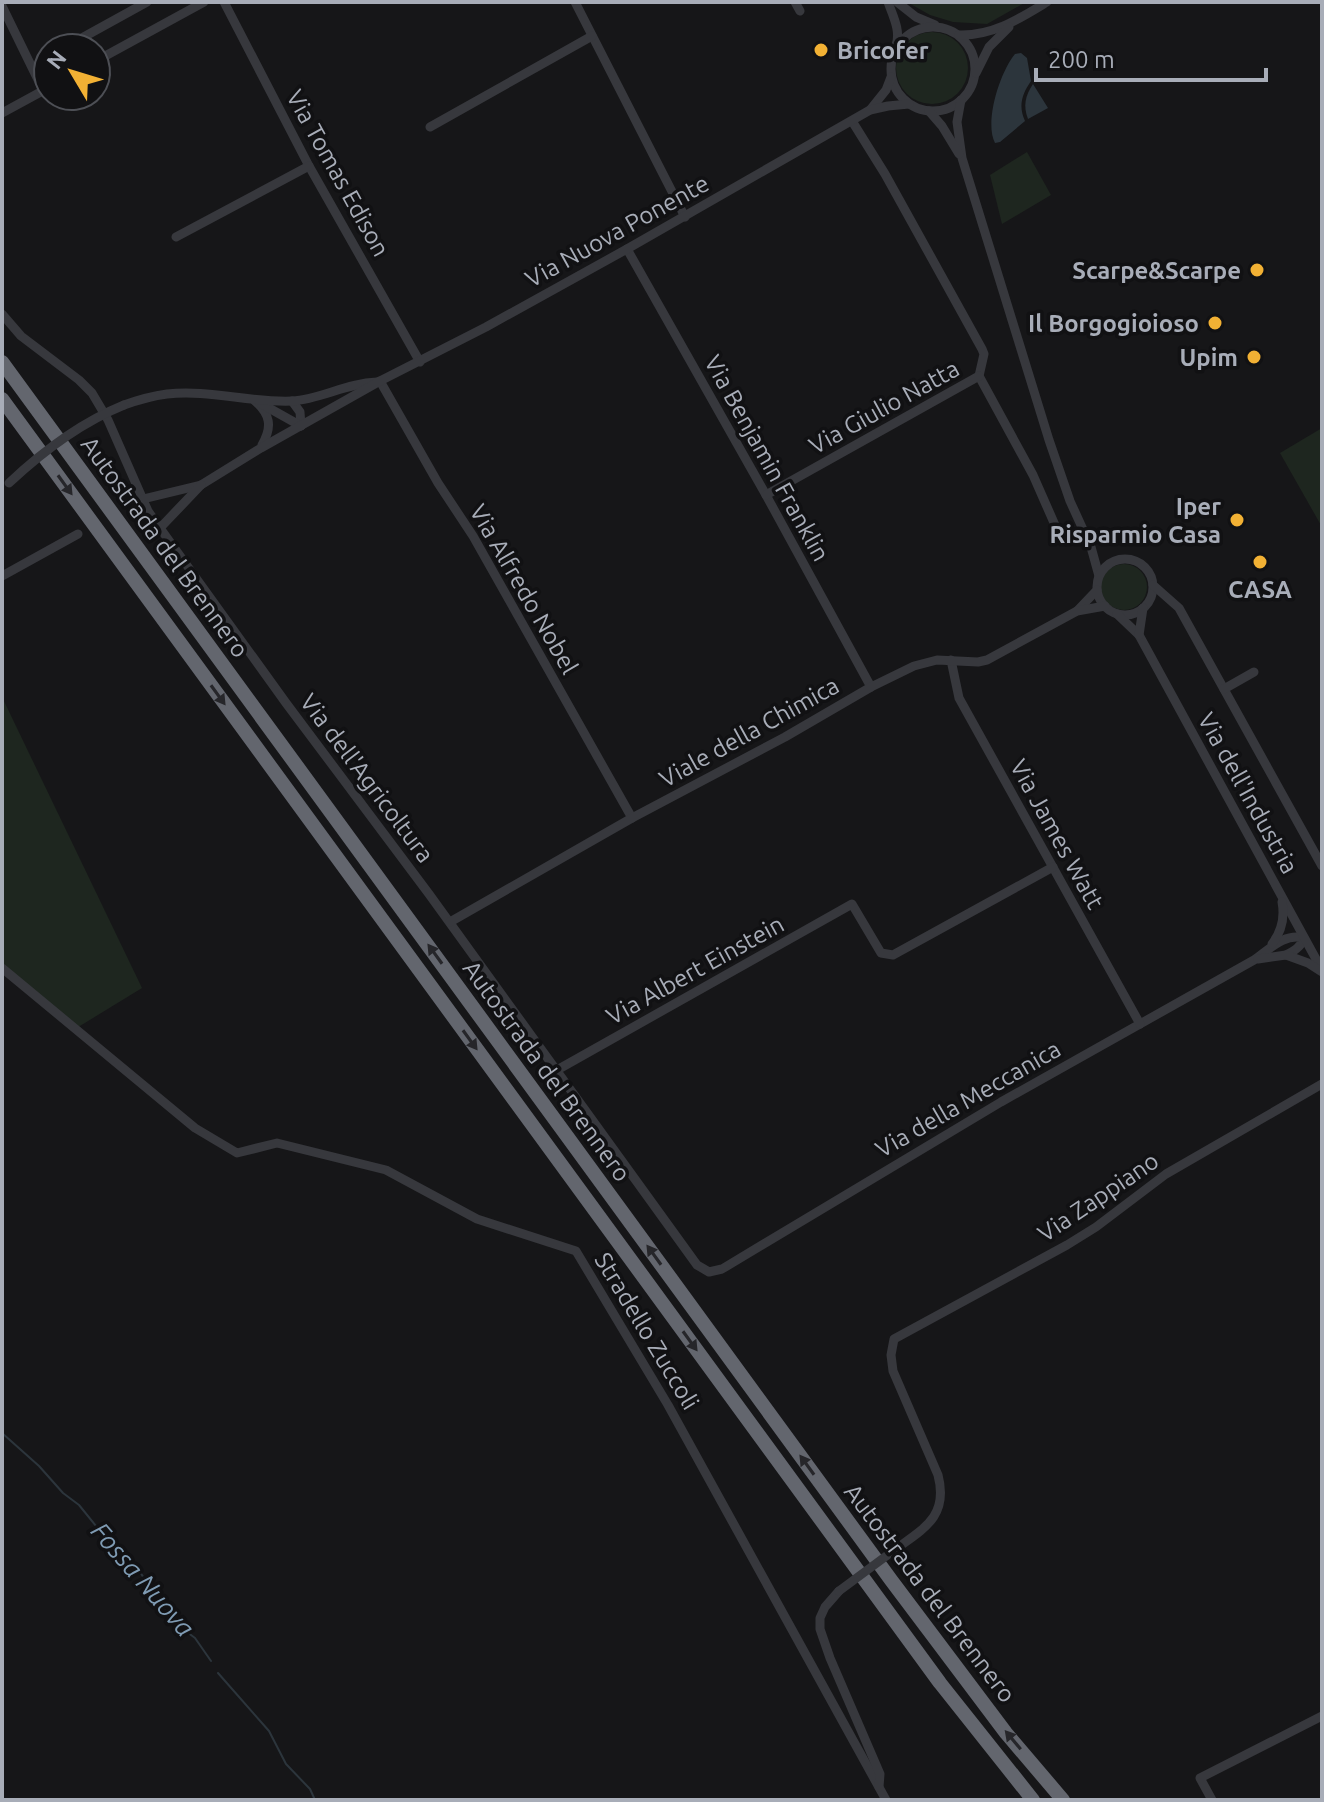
<svg xmlns="http://www.w3.org/2000/svg" width="1324" height="1802" font-family="Ubuntu,sans-serif">
  <rect width="100%" height="100%" fill="#161618"/>
  <!-- green -->
  <g fill="#1e261f">
    <path d="M907,2H1026L987,24L953,22L930,15Z"/>
    <circle cx="932" cy="68" r="36"/>
    <path d="M1027,152L1051,195L1002,224L990,175Z"/>
    <path d="M1322,428V527L1280,453Z"/>
    <circle cx="1124" cy="587" r="23"/>
    <path d="M2,697L142,988L75,1029L2,973Z"/>
  </g>
  <!-- water -->
  <g fill="#2c353c">
    <path d="M1021,53L1027,58L1031,81C1022,94 1018,106 1025,121L1000,142L995,143C984,122 1000,72 1015,54Z"/>
    <path d="M1033,84L1048,108L1028,119C1023,106 1025,96 1033,84Z"/>
  </g>
  <g fill="none" stroke-linecap="round" stroke-linejoin="round">
    <!-- stream -->
    <g stroke="#2c353c" stroke-width="2">
      <path d="M2,1433L39,1466L63,1493L79,1505L113,1547L129,1555L171,1620L195,1638L211,1661"/>
      <path d="M218,1673L269,1731L286,1764L310,1789L315,1800"/>
    </g>
    <!-- minor -->
    <g stroke="#37383d" stroke-width="9">
      <path d="M224,2L309,166L420,362"/>
      <path d="M575,2L685,217"/>
      <path d="M795,2L800,11"/>
      <path d="M888,2C893,16 901,31 896,45"/>
      <path d="M897,2L916,17L935,25"/>
      <path d="M2,6L43,90"/>
      <circle cx="933" cy="69" r="42"/>
      <path d="M959,35C993,36 1019,19 1047,2"/>
      <path d="M72,48L80,39L147,2"/>
      <path d="M96,61L204,2"/>
      <path d="M976,73L989,47L1009,27"/>
      <path d="M961,100L957,122L962,158L1049,440L1070,501L1091,547L1099,576"/>
      <path d="M870,110L886,90L891,77"/>
      <path d="M929,111L942,126L959,154"/>
      <path d="M2,113L48,88"/>
      <path d="M852,121L885,174L982,349L984,354L979,376"/>
      <path d="M430,127L592,36"/>
      <path d="M176,237L309,166"/>
      <path d="M627,249L766,495L871,687"/>
      <path d="M2,314L21,336L79,380L92,393L108,420L148,511L160,528L286,703L429,894L697,1265L709,1272L722,1269L1001,1102L1254,960C1270,949 1284,933 1304,938C1301,947 1294,951 1286,955"/>
      <path d="M979,376L1033,475L1055,525"/>
      <path d="M380,381L438,483L473,536L632,818"/>
      <path d="M254,400C270,414 273,426 262,445"/>
      <path d="M292,401L300,412L301,426"/>
      <path d="M260,403L301,426"/>
      <path d="M124,405C138,400 152,396 167,394C208,389 250,403 292,401C321,399 347,383 377,382"/>
      <path d="M766,495L979,376"/>
      <path d="M143,499L201,485L261,448L380,381L486,327L627,249L870,110L888,106L909,104"/>
      <path d="M160,528L201,485"/>
      <circle cx="1125" cy="587" r="28"/>
      <path d="M2,576L78,534"/>
      <path d="M1153,585L1179,608L1322,866"/>
      <path d="M1077,611L1097,590"/>
      <path d="M1117,614L1139,635L1322,970"/>
      <path d="M1139,635L1143,608"/>
      <path d="M951,660L959,698L1140,1024"/>
      <path d="M1224,689L1254,672"/>
      <path d="M450,922L632,818L785,737L871,687L914,666L937,660L978,662L987,660L1077,611L1105,606"/>
      <path d="M1272,944C1282,931 1285,918 1282,902"/>
      <path d="M1258,959L1286,955L1308,963L1322,972"/>
      <path d="M2,968L195,1128L237,1153L277,1143L386,1170L477,1219L576,1251L668,1405L886,1800"/>
      <path d="M557,1070L852,904L881,953L893,955L1053,867"/>
      <path d="M893,1551C923,1529 949,1517 938,1475L893,1371L891,1355L894,1339L1067,1245L1096,1227L1166,1174L1322,1084"/>
      <path d="M839,1591L825,1607L820,1618V1629L830,1658L880,1774L879,1787"/>
      <path d="M1212,1800L1200,1778L1322,1716"/>
    </g>
    <!-- highway -->
    <g stroke="#63666e" stroke-width="14">
      <path d="M2,362L891,1580L1006,1733L1063,1800"/>
      <path d="M2,399L940,1683L1033,1800"/>
    </g>
    <!-- minor-bridge -->
    <g stroke="#37383d" stroke-width="9">
      <path d="M9,483C42,452 82,422 124,405"/>
      <path d="M839,1591L893,1551"/>
    </g>
  </g>
  <!-- one-way arrows -->
  <defs><path id="oneway-solid" d="M-6-.8H1V-3.2L6.5 0L1 3.2V.8H-6Z" transform="scale(2)"/></defs>
  <g fill="#26262a">
    <use href="#oneway-solid" transform="translate(65 485) rotate(54)"/>
    <use href="#oneway-solid" transform="translate(218 695) rotate(54)"/>
    <use href="#oneway-solid" transform="translate(435 954) rotate(-126)"/>
    <use href="#oneway-solid" transform="translate(470 1040) rotate(54)"/>
    <use href="#oneway-solid" transform="translate(654 1255) rotate(-126)"/>
    <use href="#oneway-solid" transform="translate(690 1341) rotate(54)"/>
    <use href="#oneway-solid" transform="translate(807 1465) rotate(-126)"/>
    <use href="#oneway-solid" transform="translate(1013 1740) rotate(-130)"/>
  </g>
  <!-- markers -->
  <g fill="#f2b134" stroke="#111113" stroke-width="3">
    <circle cx="821" cy="50" r="8"/>
    <circle cx="1257" cy="270" r="8"/>
    <circle cx="1215" cy="323" r="8"/>
    <circle cx="1254" cy="357" r="8"/>
    <circle cx="1237" cy="520" r="8"/>
    <circle cx="1260" cy="562" r="8"/>
  </g>
  <g text-anchor="middle" dominant-baseline="central" stroke-width="7" stroke-linejoin="round" paint-order="stroke">
    <!-- poi labels -->
    <g font-size="24" font-weight="bold" fill="#a8adb8" stroke="#111113" text-anchor="end">
      <text x="837" y="50" text-anchor="start">Bricofer</text>
      <text x="1241" y="270">Scarpe&amp;Scarpe</text>
      <text x="1199" y="323">Il Borgogioioso</text>
      <text x="1238" y="357">Upim</text>
      <text x="1221" y="506">Iper<tspan x="1221" dy="28">Risparmio Casa</tspan></text>
      <text x="1260" y="589" text-anchor="middle">CASA</text>
    </g>
    <!-- street labels -->
    <g font-size="24" fill="#a8adb8" stroke="#111113">
      <text transform="translate(338 173) rotate(61)">Via Tomas Edison</text>
      <text transform="translate(617 231) rotate(-29)">Via Nuova Ponente</text>
      <text transform="translate(884 407) rotate(-29)">Via Giulio Natta</text>
      <text transform="translate(767 458) rotate(61)">Via Benjamin Franklin</text>
      <text transform="translate(165 547) rotate(54)">Autostrada del Brennero</text>
      <text transform="translate(524 589) rotate(60)">Via Alfredo Nobel</text>
      <text transform="translate(749 732) rotate(-29)">Viale della Chimica</text>
      <text transform="translate(367 778) rotate(53)">Via dell'Agricoltura</text>
      <text transform="translate(1248 793) rotate(61)">Via dell'Industria</text>
      <text transform="translate(1057 834) rotate(61)">Via James Watt</text>
      <text transform="translate(695 970) rotate(-29)">Via Albert Einstein</text>
      <text transform="translate(547 1071) rotate(54)">Autostrada del Brennero</text>
      <text transform="translate(968 1099) rotate(-30)">Via della Meccanica</text>
      <text transform="translate(1098 1197) rotate(-34)">Via Zappiano</text>
      <text transform="translate(647 1331) rotate(59)">Stradello Zuccoli</text>
      <text transform="translate(930 1593) rotate(53)">Autostrada del Brennero</text>
    </g>
    <!-- water labels -->
    <g font-size="26" font-style="italic" fill="#7f9bb3" stroke="#111113">
      <text transform="translate(143 1579) rotate(49)">Fossa Nuova</text>
    </g>
  </g>
  <!-- border -->
  <rect width="1324" height="1802" fill="none" stroke="#a8adb8" stroke-width="8"/>
  <!-- north arrow -->
  <g transform="translate(72 72) rotate(308)"><circle r="38" fill="#111113" stroke="#4d4f55" stroke-width="2"/>
  <path d="M0-6L14 30L0 20L-14 30Z" fill="#f2b134"/>
  <text y="-12" font-size="22" font-weight="bold" text-anchor="middle" fill="#a8adb8">N</text>
  </g>
  <!-- scale -->
  <path d="M1036 68v12h230v-12" fill="none" stroke="#a8adb8" stroke-width="4"/>
  <text x="1048" y="68" font-size="24" fill="#a8adb8" stroke="#111113" stroke-width="6" paint-order="stroke">200 m</text>
</svg>
